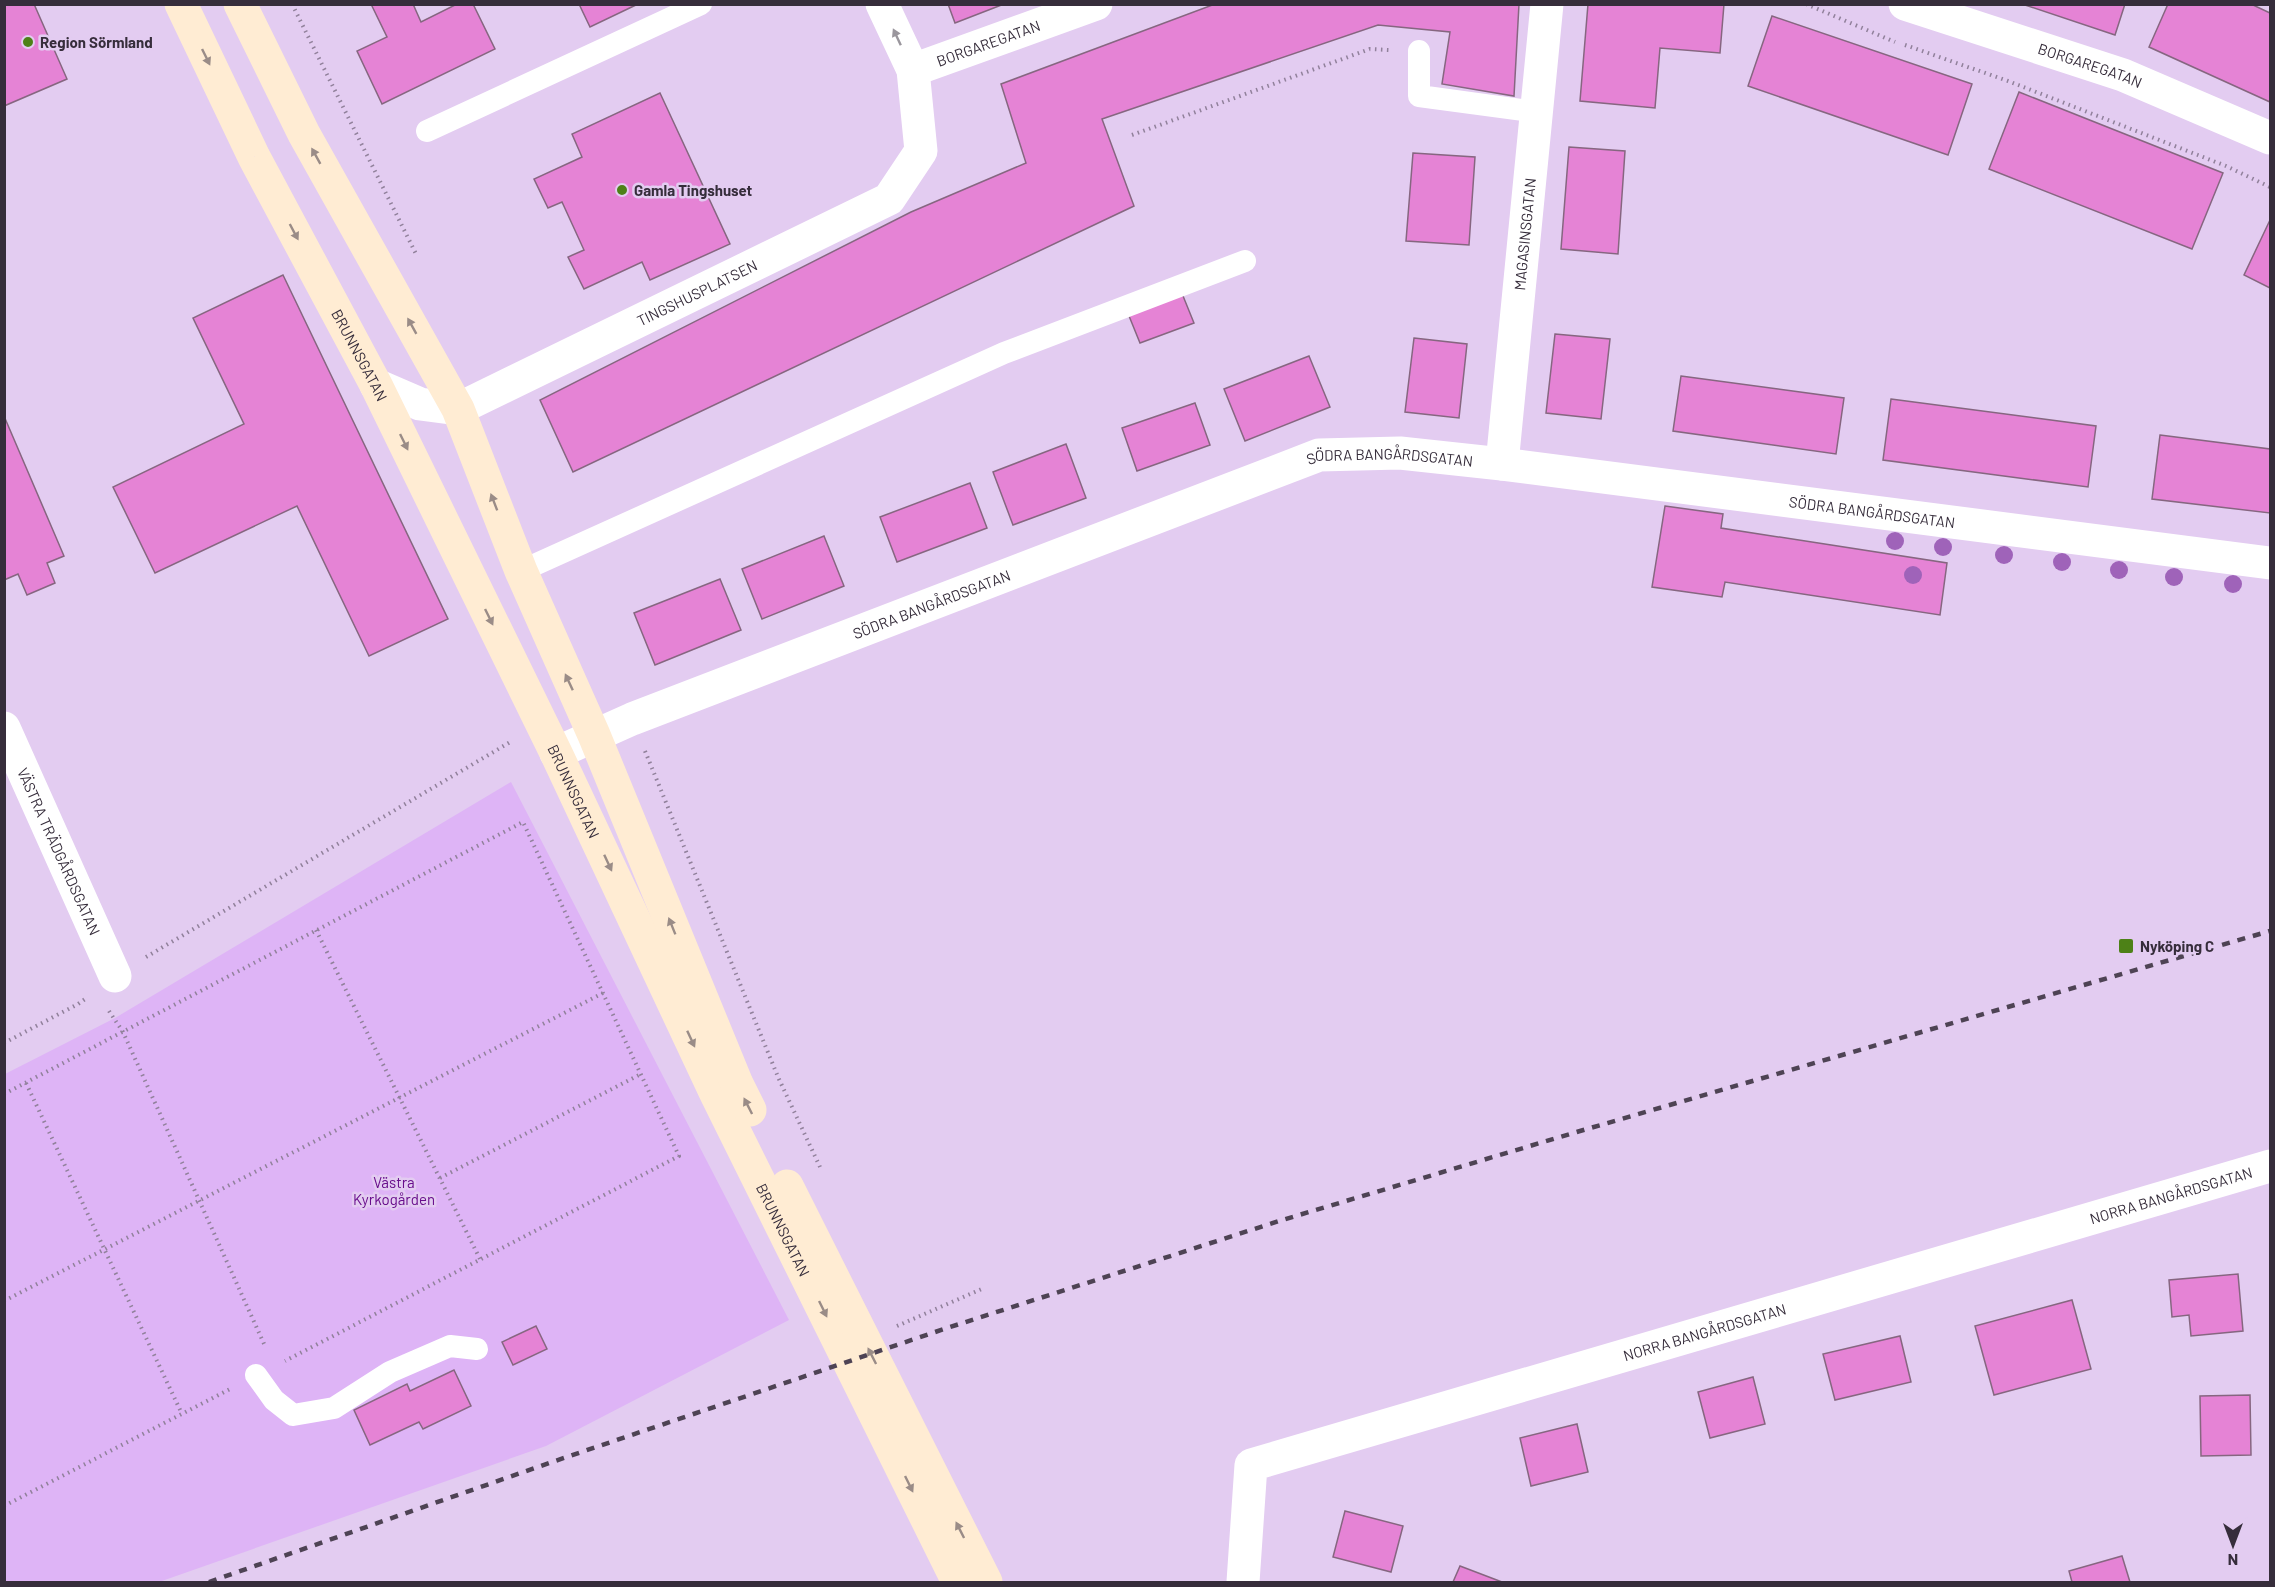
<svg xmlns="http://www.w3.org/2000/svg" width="2275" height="1587" font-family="Barlow,sans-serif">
  <rect width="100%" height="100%" fill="#e3ccf1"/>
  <!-- green -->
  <path fill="#deb4f6" d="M511,782L789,1320L546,1446L159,1582H5V1074L115,1018Z"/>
  <!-- building -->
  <g fill="#e583d5" stroke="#866680" stroke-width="1.5">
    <path d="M4,4H34L67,79L4,106Z"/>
    <path d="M371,4H413L421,22L457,4H473L495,49L382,104L357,51L387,37Z"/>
    <path d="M579,4H638L590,27Z"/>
    <path d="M948,4H1004L955,23Z"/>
    <path d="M1215,4H1519L1514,96L1442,84L1450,32L1378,25L1102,119L1134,206L573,472L540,400L911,212L1026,163L1001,84Z"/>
    <path d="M1588,4H1724L1720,53L1660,48L1655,108L1580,101Z"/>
    <path d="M2022,4H2125L2115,35Z"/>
    <path d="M2168,4H2251L2270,13V102L2149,47Z"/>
    <path d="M1772,16L1972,84L1948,155L1748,86Z"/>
    <path d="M2019,92L2223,173L2192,249L1989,169Z"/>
    <path d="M660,93L730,244L650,280L642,262L584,289L568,257L584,250L562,202L548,208L534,179L582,157L572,134Z"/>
    <path d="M1569,147L1625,151L1618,254L1561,249Z"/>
    <path d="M1413,153L1475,157L1469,245L1406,241Z"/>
    <path d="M2270,220V288L2244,275Z"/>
    <path d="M283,275L448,619L369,656L297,506L155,573L113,487L244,424L193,318Z"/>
    <path d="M1181,291L1194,323L1140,343L1127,311Z"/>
    <path d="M1555,334L1610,339L1601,419L1546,413Z"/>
    <path d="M1414,338L1467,344L1459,418L1405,412Z"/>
    <path d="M1309,356L1330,407L1245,441L1224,389Z"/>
    <path d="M1681,376L1844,398L1836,454L1673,431Z"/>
    <path d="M1891,399L2096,426L2088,487L1883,460Z"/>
    <path d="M1195,403L1210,445L1137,471L1122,428Z"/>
    <path d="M4,416L64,556L47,563L55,583L27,595L18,574L4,580Z"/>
    <path d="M2160,435L2270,449V513L2152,499Z"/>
    <path d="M1066,444L1086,498L1013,525L993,472Z"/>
    <path d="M970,483L987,528L897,562L880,517Z"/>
    <path d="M1665,506L1723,514L1721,528L1947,563L1940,615L1725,582L1722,597L1652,587Z"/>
    <path d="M824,536L844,586L762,619L742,569Z"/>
    <path d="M720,579L741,630L655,665L634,613Z"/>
    <path d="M2238,1274L2243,1331L2191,1336L2189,1315L2172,1317L2169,1280Z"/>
    <path d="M2072,1300L2091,1369L1994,1395L1975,1326Z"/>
    <path d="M536,1326L547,1349L513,1365L502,1342Z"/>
    <path d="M1900,1336L1911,1382L1835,1400L1823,1354Z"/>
    <path d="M454,1370L471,1406L423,1429L419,1422L370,1445L354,1410L407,1384L410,1391Z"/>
    <path d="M1753,1377L1765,1424L1710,1438L1698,1392Z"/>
    <path d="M2250,1395L2251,1455L2201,1456L2200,1396Z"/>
    <path d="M1577,1424L1588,1472L1531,1486L1520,1438Z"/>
    <path d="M1345,1511L1403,1526L1391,1572L1333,1557Z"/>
    <path d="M2122,1556L2130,1582H2072L2069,1571Z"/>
    <path d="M1460,1566L1502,1582H1453Z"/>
  </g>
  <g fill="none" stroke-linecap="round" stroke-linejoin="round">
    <!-- path -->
    <g stroke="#91819b" stroke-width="4" stroke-dasharray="1.5 4.5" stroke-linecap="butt">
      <path d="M292,4L417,256"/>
      <path d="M1806,4L1895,42"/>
      <path d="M1905,45L2008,81L2226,166L2270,187"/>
      <path d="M1132,135L1370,49L1389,50"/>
      <path d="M645,751L778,1077L820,1167"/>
      <path d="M316,930L480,1259"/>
      <path d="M146,957L512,741"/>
      <path d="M109,1011L123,1032L265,1346"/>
      <path d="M4,1043L78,1004L88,997"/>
      <path d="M26,1083L182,1414"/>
      <path d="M4,1094L523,822L679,1156L285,1361"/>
      <path d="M440,1178L641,1074"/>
      <path d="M4,1301L603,993"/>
      <path d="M897,1326L984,1288"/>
      <path d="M4,1506L230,1389"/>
    </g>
    <!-- service -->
    <g stroke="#fff" stroke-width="22">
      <path d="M1419,51V96L1537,112"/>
      <path d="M427,131L701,4"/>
      <path d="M521,571L1004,353L1245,261"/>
      <path d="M256,1375L274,1400L293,1415L334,1408L390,1372L450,1346L477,1349"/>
    </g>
    <!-- minor -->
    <g stroke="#fff" stroke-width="33">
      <path id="s1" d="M1905,4L2123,75L2270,138"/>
      <path id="s2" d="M913,70L1096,4"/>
      <path id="s3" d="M376,385L420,404L458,409L889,199L921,151L913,70L882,4"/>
      <path id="s4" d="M1502,464L1547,4"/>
      <path id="s5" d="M4,728L115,976"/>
      <path id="s6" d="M556,753L632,719L1319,455L1400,453L1502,464L2270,563"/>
      <path id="s7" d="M1243,1582L1251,1465L2270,1166"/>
    </g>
    <!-- secondary -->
    <g stroke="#ffecd3" stroke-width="33">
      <path id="s8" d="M181,4L254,157L376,385L556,753L716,1094L958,1582"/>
      <path d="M240,4L304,134L458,409L521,571L594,735L737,1084L750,1110"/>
      <path d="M787,1186L986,1582"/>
    </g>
    <!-- rail -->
    <path stroke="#4e4354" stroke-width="4.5" stroke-dasharray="8 8" stroke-linecap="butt" d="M209,1582L552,1462L944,1329L1279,1221L1580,1131L2270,931"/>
  </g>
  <!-- trees -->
  <g fill="#9f63b9">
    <circle cx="1895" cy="541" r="9"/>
    <circle cx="1943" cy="547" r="9"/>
    <circle cx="2004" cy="555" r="9"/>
    <circle cx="2062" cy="562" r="9"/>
    <circle cx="2119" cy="570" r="9"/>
    <circle cx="1913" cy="575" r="9"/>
    <circle cx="2174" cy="577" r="9"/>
    <circle cx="2233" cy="584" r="9"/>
  </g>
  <!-- one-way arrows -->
  <defs><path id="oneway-solid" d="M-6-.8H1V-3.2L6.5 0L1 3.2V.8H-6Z" transform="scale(1.5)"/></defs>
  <use fill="#9a969d" href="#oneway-solid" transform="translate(897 37) rotate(-115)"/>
  <g fill="#9a8c87">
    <use href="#oneway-solid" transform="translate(206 57) rotate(64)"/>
    <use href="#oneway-solid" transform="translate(316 156) rotate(-119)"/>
    <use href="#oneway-solid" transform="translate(294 232) rotate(62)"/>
    <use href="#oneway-solid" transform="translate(412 326) rotate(-119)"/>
    <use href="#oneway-solid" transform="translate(404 442) rotate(64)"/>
    <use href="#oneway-solid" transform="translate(494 502) rotate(-111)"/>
    <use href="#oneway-solid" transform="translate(489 617) rotate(64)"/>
    <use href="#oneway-solid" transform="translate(569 682) rotate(-115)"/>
    <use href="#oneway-solid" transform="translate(608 863) rotate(65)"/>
    <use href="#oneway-solid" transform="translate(672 926) rotate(-112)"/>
    <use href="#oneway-solid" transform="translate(691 1039) rotate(65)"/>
    <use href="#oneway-solid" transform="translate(748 1106) rotate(-117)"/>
    <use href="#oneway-solid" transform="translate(823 1309) rotate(64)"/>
    <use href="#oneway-solid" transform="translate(872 1356) rotate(-117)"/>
    <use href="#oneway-solid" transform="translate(909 1484) rotate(64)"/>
    <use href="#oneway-solid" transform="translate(960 1530) rotate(-117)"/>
  </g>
  <!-- markers -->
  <g fill="#4d8117" stroke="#e3ccf1" stroke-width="2">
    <circle cx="28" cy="42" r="6"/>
    <circle cx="622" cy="190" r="6"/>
    <rect x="2118" y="938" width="16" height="16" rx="3"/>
  </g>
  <g text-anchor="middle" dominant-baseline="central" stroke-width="5" stroke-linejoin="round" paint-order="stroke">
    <!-- poi labels -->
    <g font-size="15" font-weight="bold" fill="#362d3b" stroke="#e3ccf1" text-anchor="start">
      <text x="40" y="42">Region Sörmland</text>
      <text x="634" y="190">Gamla Tingshuset</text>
      <text x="2140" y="946">Nyköping C</text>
    </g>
    <!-- street labels -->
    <g font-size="15" fill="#362d3b" stroke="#e3ccf1">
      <text stroke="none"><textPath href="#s2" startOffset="80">BORGAREGATAN</textPath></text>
      <text stroke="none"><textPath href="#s1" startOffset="195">BORGAREGATAN</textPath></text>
      <text stroke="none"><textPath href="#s4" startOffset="231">MAGASINSGATAN</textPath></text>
      <text stroke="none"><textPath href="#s3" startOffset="352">TINGSHUSPLATSEN</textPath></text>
      <text stroke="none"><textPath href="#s8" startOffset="394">BRUNNSGATAN</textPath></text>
      <text stroke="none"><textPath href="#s6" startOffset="890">SÖDRA BANGÅRDSGATAN</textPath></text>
      <text stroke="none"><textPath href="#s6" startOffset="1376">SÖDRA BANGÅRDSGATAN</textPath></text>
      <text stroke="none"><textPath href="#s6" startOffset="404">SÖDRA BANGÅRDSGATAN</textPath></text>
      <text stroke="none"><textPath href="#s8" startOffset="880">BRUNNSGATAN</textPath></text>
      <text stroke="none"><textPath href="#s5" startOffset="135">VÄSTRA TRÄDGÅRDSGATAN</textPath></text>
      <text stroke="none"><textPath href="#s7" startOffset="1076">NORRA BANGÅRDSGATAN</textPath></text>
      <text stroke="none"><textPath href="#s8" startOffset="1366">BRUNNSGATAN</textPath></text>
      <text stroke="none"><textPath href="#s7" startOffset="590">NORRA BANGÅRDSGATAN</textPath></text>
    </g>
    <!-- park labels -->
    <g font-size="15" fill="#680d8b" stroke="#e3ccf1">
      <text x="394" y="1182">Västra<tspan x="394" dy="17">Kyrkogården</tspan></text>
    </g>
  </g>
  <!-- border -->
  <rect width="2275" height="1587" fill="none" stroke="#362d3b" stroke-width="12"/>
  <!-- north arrow -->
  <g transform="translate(2233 1545) rotate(180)" stroke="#e3ccf1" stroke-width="4.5" paint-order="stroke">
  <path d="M0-4.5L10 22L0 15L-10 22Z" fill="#362d3b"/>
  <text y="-9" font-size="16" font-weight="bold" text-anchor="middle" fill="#362d3b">N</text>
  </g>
</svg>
